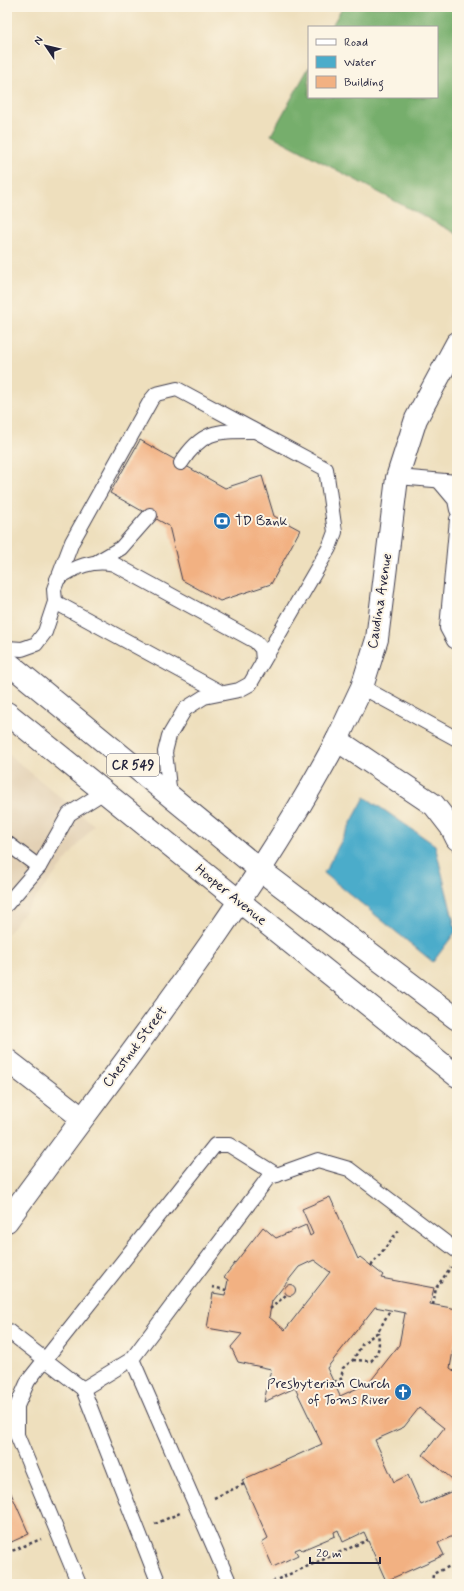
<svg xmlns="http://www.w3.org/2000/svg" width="464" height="1591" font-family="Mynerve,sans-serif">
  <rect width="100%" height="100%" fill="#fcf5e5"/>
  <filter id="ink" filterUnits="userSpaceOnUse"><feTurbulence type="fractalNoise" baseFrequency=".025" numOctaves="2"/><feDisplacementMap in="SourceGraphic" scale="8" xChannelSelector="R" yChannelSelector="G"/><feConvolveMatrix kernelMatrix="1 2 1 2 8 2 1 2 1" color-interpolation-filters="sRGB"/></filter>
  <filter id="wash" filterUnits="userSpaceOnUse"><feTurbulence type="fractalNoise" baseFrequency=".012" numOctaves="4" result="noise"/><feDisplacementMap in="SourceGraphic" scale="16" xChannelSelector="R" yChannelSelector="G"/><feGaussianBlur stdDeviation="0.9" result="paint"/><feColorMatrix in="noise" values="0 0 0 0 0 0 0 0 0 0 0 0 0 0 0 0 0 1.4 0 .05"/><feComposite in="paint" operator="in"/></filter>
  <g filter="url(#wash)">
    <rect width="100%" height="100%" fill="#eedfbd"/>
    <!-- built -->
    <path fill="#e3d1b5" d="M7,753L94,825L7,934Z"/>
    <!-- forest -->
    <path fill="#76ae6c" stroke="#4c6854" d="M343,7H457V234L271,135L309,67V97H437V27H331Z"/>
    <!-- water -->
    <path fill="#4bacca" stroke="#366782" d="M365,797L435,845L456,931L433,962L324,873Z"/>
    <g id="blocks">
      <!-- building -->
      <g fill="#f2b182" fill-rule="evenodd">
        <path d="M140,440L225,488L262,476L274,516L300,530L271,584L220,601L182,580L169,526L110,493Z"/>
        <path d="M330,1197L358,1259L360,1257L383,1275L381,1278L434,1288L430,1304L457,1309V1340H455L450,1368L457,1373V1483L423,1455L444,1428L419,1408L404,1427L375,1440L394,1482L408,1475L421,1505L457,1489V1534L438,1543L444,1555L386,1581L364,1532L343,1542L338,1530L334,1532L335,1536L302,1550L300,1548L295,1550L298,1555L273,1567L262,1542L268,1538L242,1480L322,1444L295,1388L264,1402L271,1369L238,1362L231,1347L242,1334L207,1328L213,1293L225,1295L228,1280L224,1277L263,1227L276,1238L306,1225L310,1236L313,1234L302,1209ZM314,1260L330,1272L285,1330L269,1317L272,1301L299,1267ZM375,1307L405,1313L399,1345L369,1383L340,1396L327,1368Z"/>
        <circle cx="290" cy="1290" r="5.5"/>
        <path d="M10,1491L29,1534L7,1544V1492Z"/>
      </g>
    </g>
  </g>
  <g filter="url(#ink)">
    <use href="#blocks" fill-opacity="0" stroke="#413e4e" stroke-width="1"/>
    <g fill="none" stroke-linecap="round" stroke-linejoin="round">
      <!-- service casing -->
      <g stroke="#413e4e" stroke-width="16">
        <g id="service">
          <path d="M181,463C202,430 217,431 253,431"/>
          <path d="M398,477L457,482"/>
          <path d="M439,481L455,500L457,510"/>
          <path d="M457,519L447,628L454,641L457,642"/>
          <path d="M97,562L121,548L150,515"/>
          <path d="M57,579C75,567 93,559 114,564L255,641L262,649L263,661"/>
          <path d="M55,602L222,693"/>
          <path d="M7,648L22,649L36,644L45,632L55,602L54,589L72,542L151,400L156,394L177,389L326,469L335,532L329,548L250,684L239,690L204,697L185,709L169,736L165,752L170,796"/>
          <path d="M362,687L457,739"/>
          <path d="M7,843L39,867"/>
          <path d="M7,904L39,867L69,814L104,792"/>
          <path d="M7,1330L83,1389L132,1359L268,1178L318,1160L349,1169L457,1251"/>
          <path d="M132,1359L230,1584"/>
          <path d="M83,1389L159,1584"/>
          <path d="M79,1584L17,1435V1406L28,1381L215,1145H229L277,1175"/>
        </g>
      </g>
      <!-- minor casing -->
      <g stroke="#413e4e" stroke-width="24">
        <path id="minor" d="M337,740L362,687L377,639L397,478L416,419L457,343"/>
      </g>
      <!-- tertiary casing -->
      <g stroke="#413e4e" stroke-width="24">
        <g id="tertiary">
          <path d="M7,1060L82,1118"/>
          <path d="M7,1221C121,1064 245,912 337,740"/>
        </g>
      </g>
      <!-- primary casing -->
      <g stroke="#413e4e" stroke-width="24">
        <g id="primary">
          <path d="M7,662L259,869L457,1019"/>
          <path d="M7,713L239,901L457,1076"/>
          <path d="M337,740L434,805L451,827L457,839"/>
        </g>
      </g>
      <!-- path -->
      <g stroke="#413e4e" stroke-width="2.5" stroke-dasharray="3 3" stroke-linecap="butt">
        <path d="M371,1266L399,1230"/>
        <path d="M212,1287L226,1290"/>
        <path d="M433,1305L436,1288L451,1267"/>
        <path d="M270,1309L287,1294"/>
        <path d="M353,1360L371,1361C381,1351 379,1344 378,1332"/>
        <path d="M334,1382L341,1379L343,1368L353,1360L363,1343L378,1332L390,1310"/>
        <path d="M214,1498L244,1484"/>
        <path d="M155,1524L180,1513"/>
        <path d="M7,1553L41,1539"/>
        <path d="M267,1584L368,1540"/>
        <path d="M432,1584L433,1574L457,1563"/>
      </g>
      <!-- service -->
      <use href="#service" stroke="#fff" stroke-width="14"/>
      <!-- minor -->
      <use href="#minor" stroke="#fff" stroke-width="22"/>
      <!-- tertiary -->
      <use href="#tertiary" stroke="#fff" stroke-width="22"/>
      <!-- primary -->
      <use href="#primary" stroke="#fff" stroke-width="22"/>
    </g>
  </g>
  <!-- icons -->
  <defs>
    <g id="bank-disc" transform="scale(0.9)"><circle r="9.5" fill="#1f6fb2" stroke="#fcf5e5"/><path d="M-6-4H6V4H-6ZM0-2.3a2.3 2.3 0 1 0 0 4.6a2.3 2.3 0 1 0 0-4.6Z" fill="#fff"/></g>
    <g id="church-disc" transform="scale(0.9)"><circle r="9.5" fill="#1f6fb2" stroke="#fcf5e5"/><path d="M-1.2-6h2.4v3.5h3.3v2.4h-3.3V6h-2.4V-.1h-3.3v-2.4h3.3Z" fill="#fff"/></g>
  </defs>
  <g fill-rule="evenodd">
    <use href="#bank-disc" x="222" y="521"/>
    <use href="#church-disc" x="403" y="1392"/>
  </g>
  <g text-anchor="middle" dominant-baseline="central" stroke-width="4" stroke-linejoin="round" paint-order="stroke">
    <!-- shield labels -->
    <rect fill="#fcf5e5" stroke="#63616e" stroke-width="1" x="107" y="754" width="52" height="22" rx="3"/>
    <g font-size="13" font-weight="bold" fill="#22223b">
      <text x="133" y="765">CR 549</text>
    </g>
    <!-- poi labels -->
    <g font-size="14" fill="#22223b" stroke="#fcf5e5" text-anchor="start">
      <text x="235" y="521">TD Bank</text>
      <text x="390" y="1384" text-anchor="end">Presbyterian Church<tspan x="390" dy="16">of Toms River</tspan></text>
    </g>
    <!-- street labels -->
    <g font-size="14" fill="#22223b" stroke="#fcf5e5">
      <text transform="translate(380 601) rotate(-81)">Caudina Avenue</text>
      <text transform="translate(231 895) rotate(39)">Hooper Avenue</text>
      <text transform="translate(135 1047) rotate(-53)">Chestnut Street</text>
    </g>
  </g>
  <!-- margin -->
  <rect width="464" height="1591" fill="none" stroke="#fcf5e5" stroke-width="24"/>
  <!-- legend -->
  <rect x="308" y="26" width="130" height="72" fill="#fcf5e5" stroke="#a5a1a1"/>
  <rect x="316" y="39" width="20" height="6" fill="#ffffff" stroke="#a5a1a1"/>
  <text x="344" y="46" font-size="12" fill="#22223b">Road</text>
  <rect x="316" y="56" width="20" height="12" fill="#4bacca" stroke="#a5a1a1"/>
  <text x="344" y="66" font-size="12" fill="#22223b">Water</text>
  <rect x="316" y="76" width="20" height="12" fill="#f2b182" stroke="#a5a1a1"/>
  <text x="344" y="86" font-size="12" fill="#22223b">Building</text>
  <!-- north arrow -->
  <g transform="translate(46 46) rotate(305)" stroke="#fcf5e5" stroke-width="3" paint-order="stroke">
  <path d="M0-3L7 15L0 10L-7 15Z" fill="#22223b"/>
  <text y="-6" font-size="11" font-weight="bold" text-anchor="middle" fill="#22223b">N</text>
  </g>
  <!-- scale -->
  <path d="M310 1557v6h70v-6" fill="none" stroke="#22223b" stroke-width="2"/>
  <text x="316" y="1557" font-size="12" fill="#22223b" stroke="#fcf5e5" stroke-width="3" paint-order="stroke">20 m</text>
</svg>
